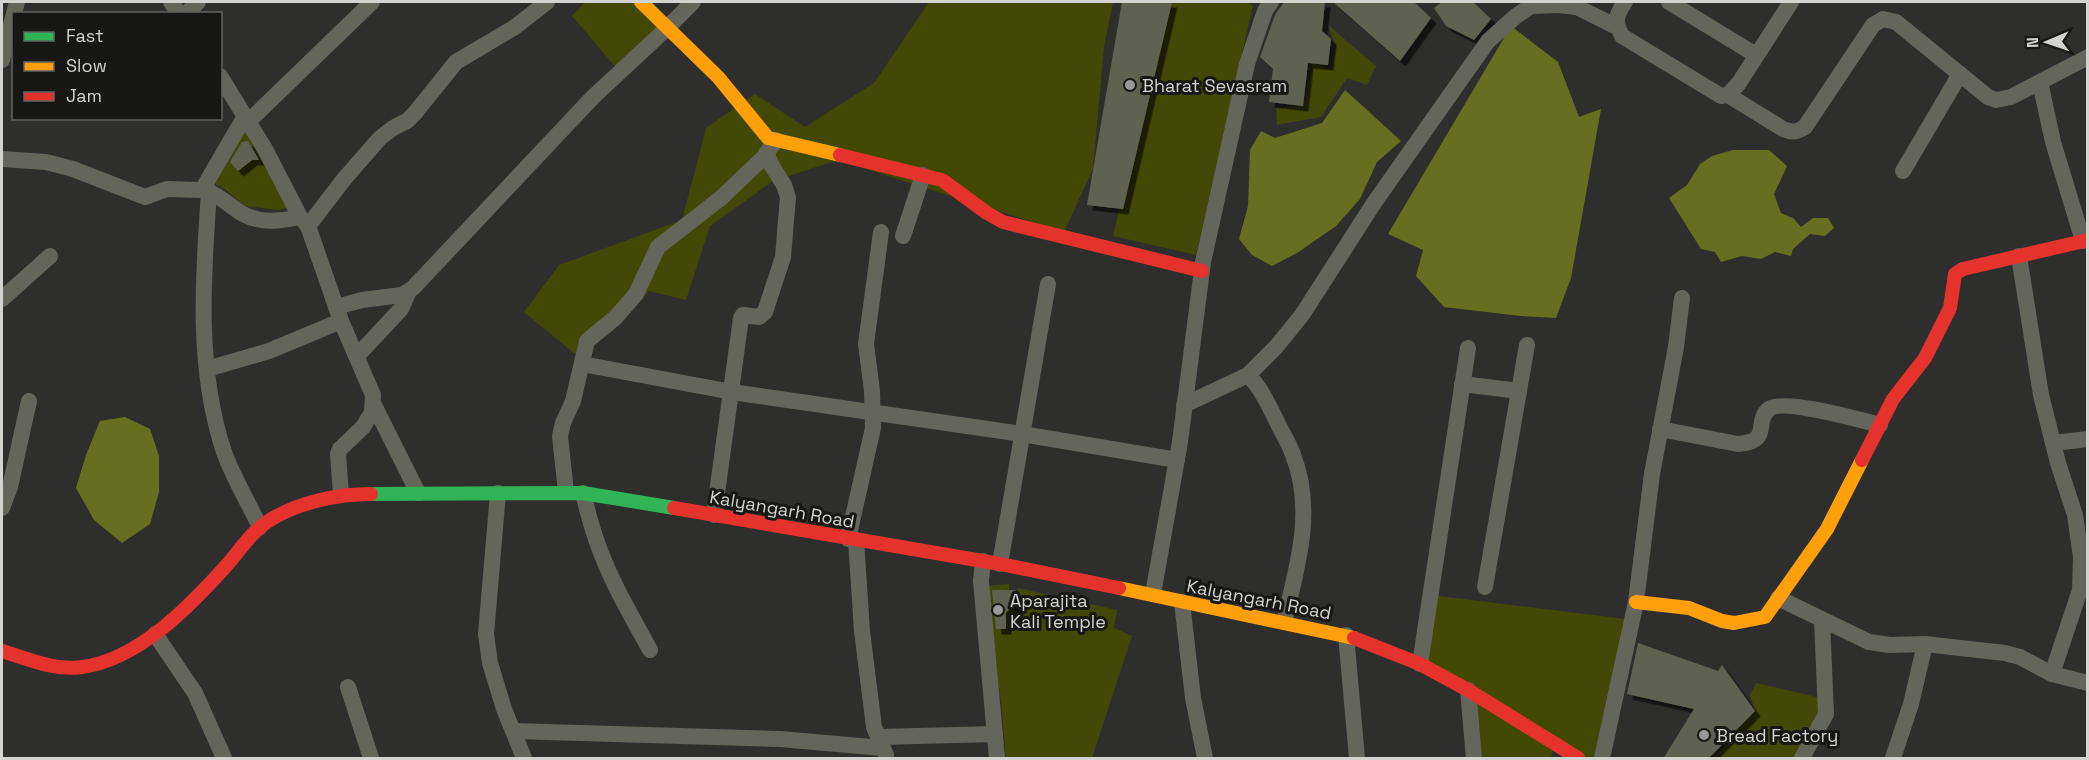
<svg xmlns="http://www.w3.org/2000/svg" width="2089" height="760" font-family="'Space Grotesk',sans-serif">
  <defs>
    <filter id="shadow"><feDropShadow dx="5.5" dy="5.5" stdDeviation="0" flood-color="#0009"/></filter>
  </defs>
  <rect width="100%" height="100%" fill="#2e2f2c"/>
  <!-- green -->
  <g fill="#424806">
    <path d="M585,2H641L668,27L620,72L572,16Z"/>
    <path d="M929,2H1113L1104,47L1093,169L1064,232L838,160L773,181L710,226L686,300L649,291L618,325L575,354L524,312L559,265L682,220L706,128L755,94L805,127L874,83Z"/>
    <path d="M1166,2H1246L1253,6L1196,255L1113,236Z"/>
    <path d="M1328,25L1376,66L1367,85L1347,78L1321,117L1277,125L1276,108L1303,106L1313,63L1331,70L1336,47Z"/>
    <path d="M245,120L294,206L278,210L245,206L222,187L205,181Z"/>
    <path d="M1009,584L1010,610L1019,611L1018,588L1117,610L1114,628L1132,636L1092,758H1006L1001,701L983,586Z"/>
    <path d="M1430,595L1626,619L1602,758H1580L1555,744L1551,758H1479L1473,695L1420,664Z"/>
    <path d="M1756,683L1825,699L1801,758H1714L1755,711L1750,695Z"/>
  </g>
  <!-- water -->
  <g fill="#666f20">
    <path d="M1511,26L1558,62L1579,117L1601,109L1571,278L1556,318L1520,316L1444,307L1416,276L1423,250L1388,234Z"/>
    <path d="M1345,90L1401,141L1377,162L1360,199L1336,226L1297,253L1272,266L1252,255L1239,239L1248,206L1250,150L1261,131L1275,138L1322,123Z"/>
    <path d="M1733,150H1769L1787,166L1774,194L1781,213L1793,218L1801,227L1813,218H1828L1834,228L1825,236L1810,234L1793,249L1791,256L1775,252L1761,259L1742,256L1721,262L1715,252L1701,249L1669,198L1687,185L1700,164L1712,156Z"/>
    <path d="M125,417L150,429L159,456V492L150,524L122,543L94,520L76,488L86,455L100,421Z"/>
  </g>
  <!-- building -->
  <g fill="#606251" filter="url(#shadow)">
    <path d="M1122,2H1172L1123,209L1087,205Z"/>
    <path d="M1284,2H1325L1322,31L1331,39L1328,65L1308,63L1303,106L1269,102L1273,69L1260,57L1275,15Z"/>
    <path d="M1333,2H1414L1431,18L1400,61Z"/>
    <path d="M1442,2H1473L1491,19L1474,40L1446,26L1434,8Z"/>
    <path d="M248,141L259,160H252L238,171L230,162L242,142Z"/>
    <path d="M992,590H1014L1020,593L1014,607L1006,612V629H996Z"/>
    <path d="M1638,643L1718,671L1722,665L1755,711L1708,759H1663L1694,709L1627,694Z"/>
  </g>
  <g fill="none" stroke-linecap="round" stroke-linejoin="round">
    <!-- street -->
    <g stroke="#64655b" stroke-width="16">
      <path d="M171,2L179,14"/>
      <path d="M1625,2C1616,15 1614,21 1622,36L1721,96L1728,95L1739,83L1791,2"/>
      <path d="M1669,2L1756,55"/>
      <path d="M186,14L198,2"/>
      <path d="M2,60L17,2"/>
      <path d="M220,76L265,149L300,217L308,226L341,321L373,395L372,412L363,427L340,449L338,454L341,495"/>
      <path d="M2040,82L2053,142L2083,241"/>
      <path d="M1728,95L1783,129C1792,133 1797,132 1805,127L1873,25L1883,19L1896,22L1988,97L1996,100L2011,97L2088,57"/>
      <path d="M248,122L372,2"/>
      <path d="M2,159L46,162L73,169L145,197L167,189L202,190L245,116"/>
      <path d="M1903,171L1960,74"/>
      <path d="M202,190C218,193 229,206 243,214C261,224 281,221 300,217"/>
      <path d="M209,191C203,278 196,368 224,452C233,477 248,502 260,527"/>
      <path d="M308,226L345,178L380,138L393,128L407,121L415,113L456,62L515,27L547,2"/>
      <path d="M903,236L923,175"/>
      <path d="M2019,256L2041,395L2058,463L2075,515L2081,557L2080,590L2052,674"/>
      <path d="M2,299L50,256"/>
      <path d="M336,307L362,300L402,295L413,288L593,97L664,31L693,2"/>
      <path d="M357,356L401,309L409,291"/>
      <path d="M582,364L732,392L1022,434L1177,460"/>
      <path d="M207,369L269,351L341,321"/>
      <path d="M1248,375C1262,389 1270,408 1279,426C1284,436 1290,445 1293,455C1315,510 1297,568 1284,622"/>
      <path d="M1462,384L1519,391"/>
      <path d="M374,405L418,493"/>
      <path d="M1184,405L1248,375L1276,347L1302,315L1374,203L1488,41L1516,16L1531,6L1559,5L1577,7L1617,27"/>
      <path d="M1660,429L1738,444C1773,441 1753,422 1769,409C1783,398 1860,420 1880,425"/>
      <path d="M2053,443L2088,439"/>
      <path d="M566,492L560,436L563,423L573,401L587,341L616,317L636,294L658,247L721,198L764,157L776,140"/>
      <path d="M498,493L486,634L490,663L504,709L524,758"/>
      <path d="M583,493C587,509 591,526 597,542C610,580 631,615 650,650"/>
      <path d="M2,508L10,487L29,401"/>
      <path d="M714,515L741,318L743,315L759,317L765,312L783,257L788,197L784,185L772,166L766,153"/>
      <path d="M848,539L873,428L872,391L866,344L881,232"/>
      <path d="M856,540L862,631L874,727L886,755"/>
      <path d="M983,561L981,581L997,758"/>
      <path d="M1000,564L1048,284"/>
      <path d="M1485,587L1527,345"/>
      <path d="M1153,594L1180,442L1203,262L1247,64L1265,11L1271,2"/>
      <path d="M1778,598L1869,642L1890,645L1925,644L2005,653L2020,657L2052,674L2088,683"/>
      <path d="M1182,602L1193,698L1205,758"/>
      <path d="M155,634L195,693L224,758"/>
      <path d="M1346,635L1357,758"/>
      <path d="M1420,664L1468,348"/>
      <path d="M348,687L371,758"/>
      <path d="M1468,690L1474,758"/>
      <path d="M513,731L780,739L883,748"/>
      <path d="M878,737L995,734"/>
      <path d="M1602,758L1636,602L1652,474L1676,347L1682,298"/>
      <path d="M1802,758L1826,714L1822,620"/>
      <path d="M1893,758L1911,704L1925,644"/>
    </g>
    <!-- fast -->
    <path stroke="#30b455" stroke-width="14" d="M371,494L583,493L674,508"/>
    <!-- slow -->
    <g stroke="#ff9f0a" stroke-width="14">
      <path d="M641,2L718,77L768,138L840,155"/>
      <path d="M1119,588L1354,638"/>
      <path d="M1636,602L1689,608L1722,621L1734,623L1765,617L1827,529L1862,460"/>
    </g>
    <!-- jam -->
    <g stroke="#e5322d" stroke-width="14">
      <path d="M840,155L942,180L987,213L1003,222L1202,271"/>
      <path d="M1862,460L1893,399L1925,358L1950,308L1955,274L1963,269L2088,240"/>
      <path d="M674,508L1000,564L1119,588"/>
      <path d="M1354,638L1420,664L1468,690L1578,758"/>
      <path d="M2,651C28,659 55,671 82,667C138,660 190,606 226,566C240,550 252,531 270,520C299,502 338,494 371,494"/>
    </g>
  </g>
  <!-- markers -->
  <g fill="#999a97" stroke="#171815" stroke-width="2">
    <circle cx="1130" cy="85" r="6"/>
    <circle cx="998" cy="610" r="6"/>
    <circle cx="1704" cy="735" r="6"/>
  </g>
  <g text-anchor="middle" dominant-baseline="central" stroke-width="6" stroke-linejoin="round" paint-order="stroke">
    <!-- poi labels -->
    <g font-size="18" fill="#d3d3d0" stroke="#171815" text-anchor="start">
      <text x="1142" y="85">Bharat Sevasram</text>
      <text x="1010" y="600">Aparajita<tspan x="1010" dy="21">Kali Temple</tspan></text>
      <text x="1716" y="735">Bread Factory</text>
    </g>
    <!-- street labels -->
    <g font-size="18" fill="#d3d3d0" stroke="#171815">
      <text transform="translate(782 509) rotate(10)">Kalyangarh Road</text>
      <text transform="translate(1259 599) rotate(11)">Kalyangarh Road</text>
    </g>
  </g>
  <!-- border -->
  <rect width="2089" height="760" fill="none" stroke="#d3d3d0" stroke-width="6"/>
  <!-- legend -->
  <rect x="12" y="12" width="210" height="108" fill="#171815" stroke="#626360" stroke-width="1.5"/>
  <rect x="24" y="32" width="30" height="9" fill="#30b455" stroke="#626360" stroke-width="1.5"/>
  <text x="66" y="42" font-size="18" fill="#d3d3d0">Fast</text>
  <rect x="24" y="62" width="30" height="9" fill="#ff9f0a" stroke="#626360" stroke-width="1.5"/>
  <text x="66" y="72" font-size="18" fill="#d3d3d0">Slow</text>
  <rect x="24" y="92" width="30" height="9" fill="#e5322d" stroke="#626360" stroke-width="1.5"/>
  <text x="66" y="102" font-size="18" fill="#d3d3d0">Jam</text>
  <!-- north arrow -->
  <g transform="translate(2047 42) rotate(268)" stroke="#171815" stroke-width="4.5" paint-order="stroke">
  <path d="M0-4.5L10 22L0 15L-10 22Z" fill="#d3d3d0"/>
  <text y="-9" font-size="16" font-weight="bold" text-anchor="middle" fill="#d3d3d0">N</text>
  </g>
</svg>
